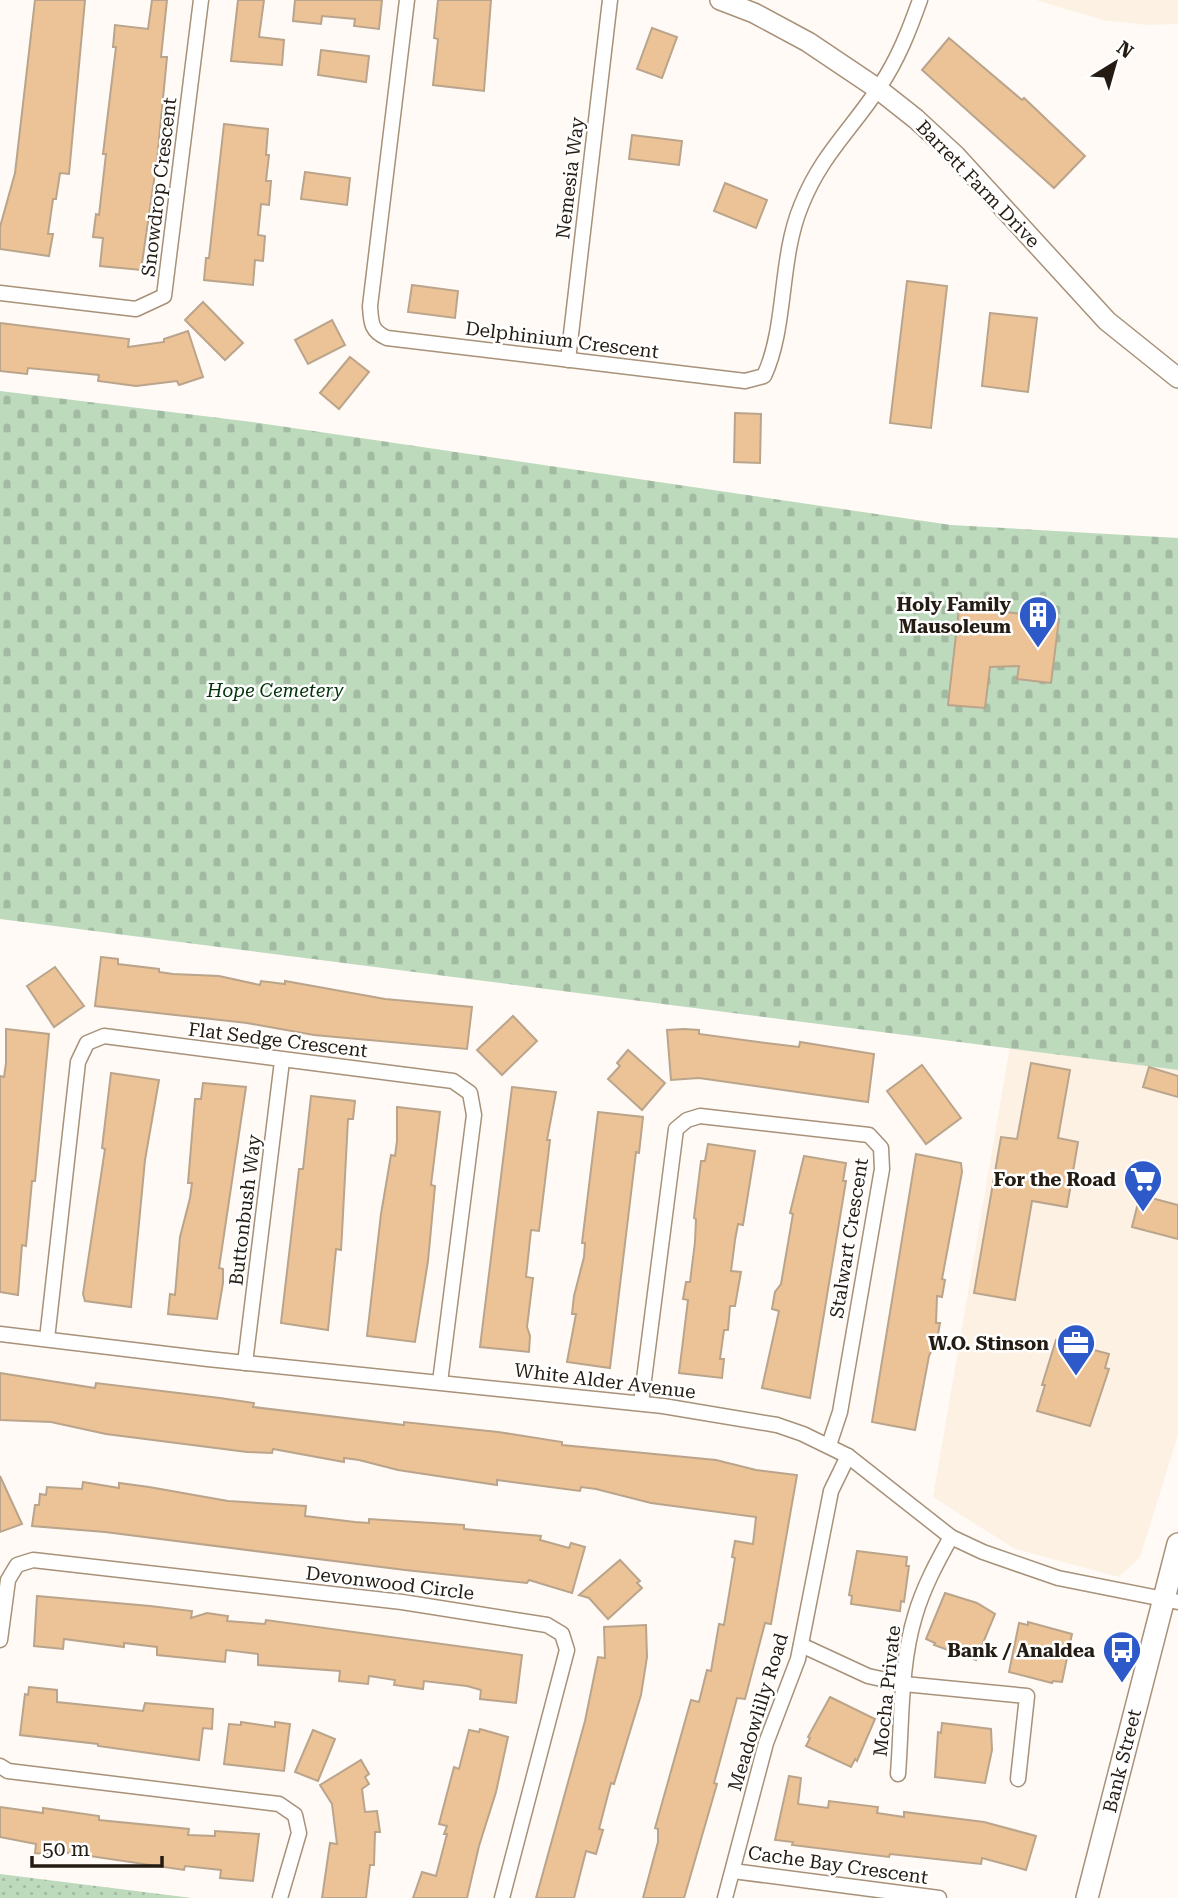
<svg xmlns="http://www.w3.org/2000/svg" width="1178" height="1898" font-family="'Roboto Serif',serif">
  <defs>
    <pattern id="grass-dots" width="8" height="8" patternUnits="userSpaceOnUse" patternTransform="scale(1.75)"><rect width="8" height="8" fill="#bddabd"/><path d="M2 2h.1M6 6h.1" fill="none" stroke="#a2baa1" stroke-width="1.8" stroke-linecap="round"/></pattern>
    <pattern id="cemetery-stones" width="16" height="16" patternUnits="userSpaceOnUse" patternTransform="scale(1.75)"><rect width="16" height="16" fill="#bddabd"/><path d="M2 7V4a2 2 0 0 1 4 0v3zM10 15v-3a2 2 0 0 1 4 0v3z" fill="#a2baa1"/></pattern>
  </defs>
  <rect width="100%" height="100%" fill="#fffaf5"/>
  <!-- built -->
  <g fill="#fdf1e4">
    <path d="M1036,0H1178V24L1146,25L1103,20Z"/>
    <path d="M1010,1046L1178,1070V1435L1140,1557L1119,1577L1015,1549L933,1497Z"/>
  </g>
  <!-- grass -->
  <path fill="url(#grass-dots)" d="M0,1874L192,1898H0Z"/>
  <!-- cemetery -->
  <path fill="url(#cemetery-stones)" d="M0,391L252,422L951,525L1178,538V1070L0,919Z"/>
  <!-- building -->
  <g fill="#ecc396" stroke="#baa48b" stroke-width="2">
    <path d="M35,0H85L69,174L60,173L56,199H53L48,234H53L49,256L0,249V227L15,173Z"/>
    <path d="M152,0H167L161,57H167L157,160L141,270L100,266L103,238L93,237L96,214L99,215L106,154H103L116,47H113L115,25L148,29Z"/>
    <path d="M238,0H264L259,37L284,40L282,65L231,61Z"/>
    <path d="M295,0H382L379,29L354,26L355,19L322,16L321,24L293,21Z"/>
    <path d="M438,0H491L484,91L433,85L438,39L434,38Z"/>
    <path d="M652,28L677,37L662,78L637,69Z"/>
    <path d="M949,38L1022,100L1024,98L1085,156L1054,188L922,70Z"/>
    <path d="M321,50L369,56L366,82L318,75Z"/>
    <path d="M224,124L268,129L266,155H269L266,181H271L269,205L261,204L258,235L265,236L263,261L255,260L253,285L204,280L206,258H209Z"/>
    <path d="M632,135L682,141L679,165L629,159Z"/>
    <path d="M305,172L350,178L347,205L301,199Z"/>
    <path d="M725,183L767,200L756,228L714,211Z"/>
    <path d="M907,281L947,286L931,428L890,423Z"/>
    <path d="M412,285L458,291L455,318L408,312Z"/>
    <path d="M203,302L243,343L225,360L185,320Z"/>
    <path d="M990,313L1037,318L1028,392L982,386Z"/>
    <path d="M332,320L345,345L308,364L295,340Z"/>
    <path d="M0,323L129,339L128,347L164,342V339L188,331L203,377L179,385L177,381L136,386L98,381L99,375L28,368L27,374L0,371Z"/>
    <path d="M350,357L369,372L339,409L320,393Z"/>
    <path d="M735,413L761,414L760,463L734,462Z"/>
    <path d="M960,600L1006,607V612L1059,619L1051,683L1017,679L1019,666L990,667L985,708L948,705Z"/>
    <path d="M101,957L118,959V964L159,969V972L173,974L219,976L260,985L261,981L285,984V981L385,999L472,1007L467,1049L314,1035L247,1023L95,1006Z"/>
    <path d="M55,967L84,1006L54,1027L27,986Z"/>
    <path d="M513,1016L537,1041L502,1075L477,1050Z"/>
    <path d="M6,1029L49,1034L35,1181H32L26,1246L22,1245L18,1295L0,1292V1076L4,1077L6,1063Z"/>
    <path d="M684,1029L699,1030V1034L766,1043L799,1047L800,1042L874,1054L868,1102L699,1078L671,1080L667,1030Z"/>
    <path d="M628,1050L665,1083L642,1110L608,1079L620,1066L617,1063Z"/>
    <path d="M1031,1063L1070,1070L1058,1138L1078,1142L1067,1207L1032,1201L1015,1300L974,1293L1001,1137L1017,1139Z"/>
    <path d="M922,1065L961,1118L926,1144L887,1091Z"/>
    <path d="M1149,1067L1178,1076V1097L1143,1087Z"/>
    <path d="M111,1073L159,1080L145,1160L131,1307L85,1301L83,1294L105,1149L102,1148Z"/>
    <path d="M203,1083L246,1087L219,1268L223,1269V1283L217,1319L168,1314L170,1294L175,1295L180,1237L190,1198L192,1183H188L195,1099H201Z"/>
    <path d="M512,1087L556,1092L547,1140H550L539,1231L531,1230L526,1277L533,1278L527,1327L530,1336L529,1352L480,1347Z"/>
    <path d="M311,1096L355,1101L353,1119H348L342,1233L341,1250L336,1249L328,1330L281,1323L299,1169H303Z"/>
    <path d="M397,1107L440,1112L431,1185L435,1186L428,1261L415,1342L367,1336L381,1214L391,1155L395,1156L397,1141Z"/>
    <path d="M598,1112L643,1117L639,1153L636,1152L610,1368L567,1362L576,1314H572L574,1296L584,1257L585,1243H582Z"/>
    <path d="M708,1144L755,1151L743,1225L738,1224L735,1240L731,1271L741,1272L735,1306H730L728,1330H724L720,1359H724L722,1378L679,1373L688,1300L683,1299L686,1282H690L695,1242L696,1219L694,1218L701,1161H705Z"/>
    <path d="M916,1154L961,1163L962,1172L942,1279L945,1280L942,1297L937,1296L936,1323H940L937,1340L929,1356L915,1430L872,1422Z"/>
    <path d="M804,1156L846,1163L843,1181H846L810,1398L762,1388L779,1311L772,1309L775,1292L781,1284L793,1214L790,1213Z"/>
    <path d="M1140,1195L1178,1205V1239L1132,1227Z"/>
    <path d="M1056,1340L1109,1354L1105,1368L1109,1369L1090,1426L1037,1411L1045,1385H1042Z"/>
    <path d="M0,1373L95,1388L96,1383L220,1398L254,1403L253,1407L404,1425V1422L498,1432L562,1442V1445L716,1460L756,1470L797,1475L771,1624L765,1623L745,1699L737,1698L714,1783L717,1784L684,1898H643L658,1842V1829L655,1828L691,1700L699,1702L707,1670L711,1671L719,1624L724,1625L735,1558L732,1557L735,1541L753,1544L756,1517L651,1503L596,1489L581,1487L580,1491L497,1480V1485L398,1470L359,1460L344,1458V1462L273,1449L272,1453L247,1452L106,1434L51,1422L0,1420Z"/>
    <path d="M0,1476L22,1524L0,1532Z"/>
    <path d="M83,1482L119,1488V1483L149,1487L228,1501L306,1506L305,1516L355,1522L369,1523V1519L464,1525V1529L541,1536L540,1540L569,1548L571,1543L585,1547L572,1593L529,1580L527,1583L405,1570L105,1532L32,1526L35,1505H39L40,1494L46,1495L47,1487L82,1489Z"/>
    <path d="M857,1551L907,1557L906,1566H909L904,1602L901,1601L900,1611L851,1604L852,1596L849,1595Z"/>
    <path d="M620,1560L640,1581L637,1583L642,1588L608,1619L589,1598L579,1595Z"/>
    <path d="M945,1593L977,1603L995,1614L976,1660L934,1645L935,1643L926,1639Z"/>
    <path d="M37,1596L150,1606L192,1611L191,1618L207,1613L228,1616L227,1621L265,1624L266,1620L522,1655L516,1703L480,1699L481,1690L467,1686L424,1681L423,1689L394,1685L395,1680L369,1676L368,1684L339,1681L340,1671L258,1665V1654L226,1650L225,1662L157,1655V1647L124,1643V1647L64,1639L63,1649L34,1646Z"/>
    <path d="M1028,1622L1072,1634L1062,1682L1053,1681L1052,1683L1009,1672L1019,1623L1028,1625Z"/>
    <path d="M646,1625L647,1657L641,1695L614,1784L611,1783L599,1829L603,1830L596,1854L586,1851L574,1898H536L585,1721L598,1657L605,1658L604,1627Z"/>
    <path d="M29,1687L57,1690V1702L143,1711L145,1703L213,1709L212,1729L203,1728L199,1760L98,1746V1744L20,1735L25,1694L28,1695Z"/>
    <path d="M830,1697L875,1719L857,1761L855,1759L851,1767L806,1746L810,1738L808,1737Z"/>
    <path d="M241,1722L275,1727V1722L290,1724L284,1771L224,1764L229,1724L241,1725Z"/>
    <path d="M942,1723L991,1729L992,1750L985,1783L935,1777L938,1732L941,1733Z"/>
    <path d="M480,1729L508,1737L496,1792L479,1846L467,1898H413L422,1872L436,1876L447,1834H444L447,1826L439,1824L454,1767L459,1769L469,1730L479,1732Z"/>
    <path d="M313,1730L335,1739L318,1781L295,1772Z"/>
    <path d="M361,1760L369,1774L365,1777L369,1784L362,1789L365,1812L377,1811L380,1832H375L374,1865H370L366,1898H322L330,1843L337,1844L332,1804L320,1785Z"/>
    <path d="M789,1776L801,1778L798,1804L828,1808L829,1801L878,1807L877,1813L904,1817V1812L984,1822L1036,1836L1026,1870L982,1858L981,1864L890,1854L889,1857L792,1845L793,1842L775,1840Z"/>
    <path d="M0,1807L43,1813V1808L99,1816V1820L189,1829L188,1835L215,1836V1831L259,1834L253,1881L220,1878L221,1870L185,1866L184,1870L56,1851L54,1855L35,1853L36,1844L0,1837Z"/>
  </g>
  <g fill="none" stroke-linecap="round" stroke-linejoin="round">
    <!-- street casing -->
    <g stroke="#a79179" stroke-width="17">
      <g id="street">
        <path d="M407,0L370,306C371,323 371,331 387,338L745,381L764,376C787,327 779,259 801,206C821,155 852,129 880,86C898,59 909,31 920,0"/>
        <path d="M0,293L136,309L164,296L201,0"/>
        <path d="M568,360L610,0"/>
        <path d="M0,1334L208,1359L663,1406L777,1425L803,1434L848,1456L951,1537L983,1552L1058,1578L1178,1602"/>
        <path d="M47,1339L78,1062L87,1043L104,1036L453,1081L470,1093L474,1115L440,1382"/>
        <path d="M245,1363L282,1061"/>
        <path d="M641,1403L676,1129L687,1120L700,1116L869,1135L881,1148L882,1169L840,1412L829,1445"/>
        <path d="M0,1640L8,1580L17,1565L33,1560L402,1602L547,1625L562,1634L567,1650L502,1898"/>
        <path d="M801,1645L868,1676L904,1684L1027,1696L1018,1779"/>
        <path d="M0,1766L8,1771L279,1804L295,1815L299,1833L280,1898"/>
        <path d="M898,1774C902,1722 900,1665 915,1616C923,1588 937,1562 951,1537"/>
        <path d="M733,1871L939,1898"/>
        <path d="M725,1898L766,1743L798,1659L831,1491L848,1456"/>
      </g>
    </g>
    <!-- secondary casing -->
    <g stroke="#a79179" stroke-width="22">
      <path id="secondary" d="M720,0L754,13L808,42L878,89L916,119L955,155L1107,321L1178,378"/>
    </g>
    <!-- primary casing -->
    <g stroke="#a79179" stroke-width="24">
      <path id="primary" d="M1087,1898L1178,1544"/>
    </g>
    <!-- street -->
    <use href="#street" stroke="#fff" stroke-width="14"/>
    <!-- secondary -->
    <use href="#secondary" stroke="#fff" stroke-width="19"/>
    <!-- primary -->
    <use href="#primary" stroke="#fff" stroke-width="21"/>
  </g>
  <!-- icons -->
  <defs>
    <g id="building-pin" transform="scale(2.0125)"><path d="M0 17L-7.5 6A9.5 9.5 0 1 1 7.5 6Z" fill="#2e5ac9" stroke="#fff"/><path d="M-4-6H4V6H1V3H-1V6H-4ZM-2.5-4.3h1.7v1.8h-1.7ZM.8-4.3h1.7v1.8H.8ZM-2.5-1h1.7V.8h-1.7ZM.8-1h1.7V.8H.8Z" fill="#fff"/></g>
    <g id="supermarket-pin" transform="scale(2.0125)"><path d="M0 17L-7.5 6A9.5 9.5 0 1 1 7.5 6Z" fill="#2e5ac9" stroke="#fff"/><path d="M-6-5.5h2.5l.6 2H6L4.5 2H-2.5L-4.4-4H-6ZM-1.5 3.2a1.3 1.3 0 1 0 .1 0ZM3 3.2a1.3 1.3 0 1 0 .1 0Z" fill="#fff"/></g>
    <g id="office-pin" transform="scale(2.0125)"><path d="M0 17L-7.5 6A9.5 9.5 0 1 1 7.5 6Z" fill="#2e5ac9" stroke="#fff"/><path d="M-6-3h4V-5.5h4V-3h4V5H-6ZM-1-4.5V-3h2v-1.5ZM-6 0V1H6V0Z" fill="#fff"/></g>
    <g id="bus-pin" transform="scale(2.0125)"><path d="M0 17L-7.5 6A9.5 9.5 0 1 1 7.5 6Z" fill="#2e5ac9" stroke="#fff"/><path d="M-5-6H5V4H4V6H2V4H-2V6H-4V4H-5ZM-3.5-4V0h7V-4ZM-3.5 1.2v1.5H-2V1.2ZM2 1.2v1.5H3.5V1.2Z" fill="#fff"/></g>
  </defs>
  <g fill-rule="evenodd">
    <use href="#building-pin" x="1038" y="615"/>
    <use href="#supermarket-pin" x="1143" y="1179"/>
    <use href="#office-pin" x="1076" y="1343"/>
    <use href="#bus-pin" x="1122" y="1650"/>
  </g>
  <g text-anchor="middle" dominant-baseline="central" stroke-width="5" stroke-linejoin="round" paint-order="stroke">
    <!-- street labels -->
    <g font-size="19" fill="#241c12" stroke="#fff">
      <text transform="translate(570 178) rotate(-83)">Nemesia Way</text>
      <text transform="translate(978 184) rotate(46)">Barrett Farm Drive</text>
      <text transform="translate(159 187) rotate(-83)">Snowdrop Crescent</text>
      <text transform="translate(562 340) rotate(7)">Delphinium Crescent</text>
      <text transform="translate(278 1040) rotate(7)">Flat Sedge Crescent</text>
      <text transform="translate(245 1210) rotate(-83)">Buttonbush Way</text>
      <text transform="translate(849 1238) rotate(-81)">Stalwart Crescent</text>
      <text transform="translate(605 1381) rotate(7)">White Alder Avenue</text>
      <text transform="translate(390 1583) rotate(7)">Devonwood Circle</text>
      <text transform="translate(887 1691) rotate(-84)">Mocha Private</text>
      <text transform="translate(758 1712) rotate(-73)">Meadowlilly Road</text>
      <text transform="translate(1122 1761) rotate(-76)">Bank Street</text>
      <text transform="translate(838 1865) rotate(8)">Cache Bay Crescent</text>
    </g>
    <!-- poi labels -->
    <g font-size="19" font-weight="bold" fill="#241c12" stroke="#fff" text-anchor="end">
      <text x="1011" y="604">Holy Family<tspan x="1011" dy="22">Mausoleum</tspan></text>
      <text x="1116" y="1179">For the Road</text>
      <text x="1049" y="1343">W.O. Stinson</text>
      <text x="1095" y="1650">Bank / Analdea</text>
    </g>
    <!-- park labels -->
    <g font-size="19" font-style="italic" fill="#04340b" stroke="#fff">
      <text x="275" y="690">Hope Cemetery</text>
    </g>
  </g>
  <!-- north arrow -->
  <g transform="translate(1115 63) rotate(37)" stroke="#ffffff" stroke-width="5" paint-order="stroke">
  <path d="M0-5L12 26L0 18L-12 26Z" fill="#241c12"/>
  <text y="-10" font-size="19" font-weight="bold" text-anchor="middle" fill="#241c12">N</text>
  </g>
  <!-- scale -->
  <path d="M32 1856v10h130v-10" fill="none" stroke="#241c12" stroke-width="3.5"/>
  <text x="42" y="1856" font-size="21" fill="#241c12" stroke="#ffffff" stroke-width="5" paint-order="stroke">50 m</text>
</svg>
